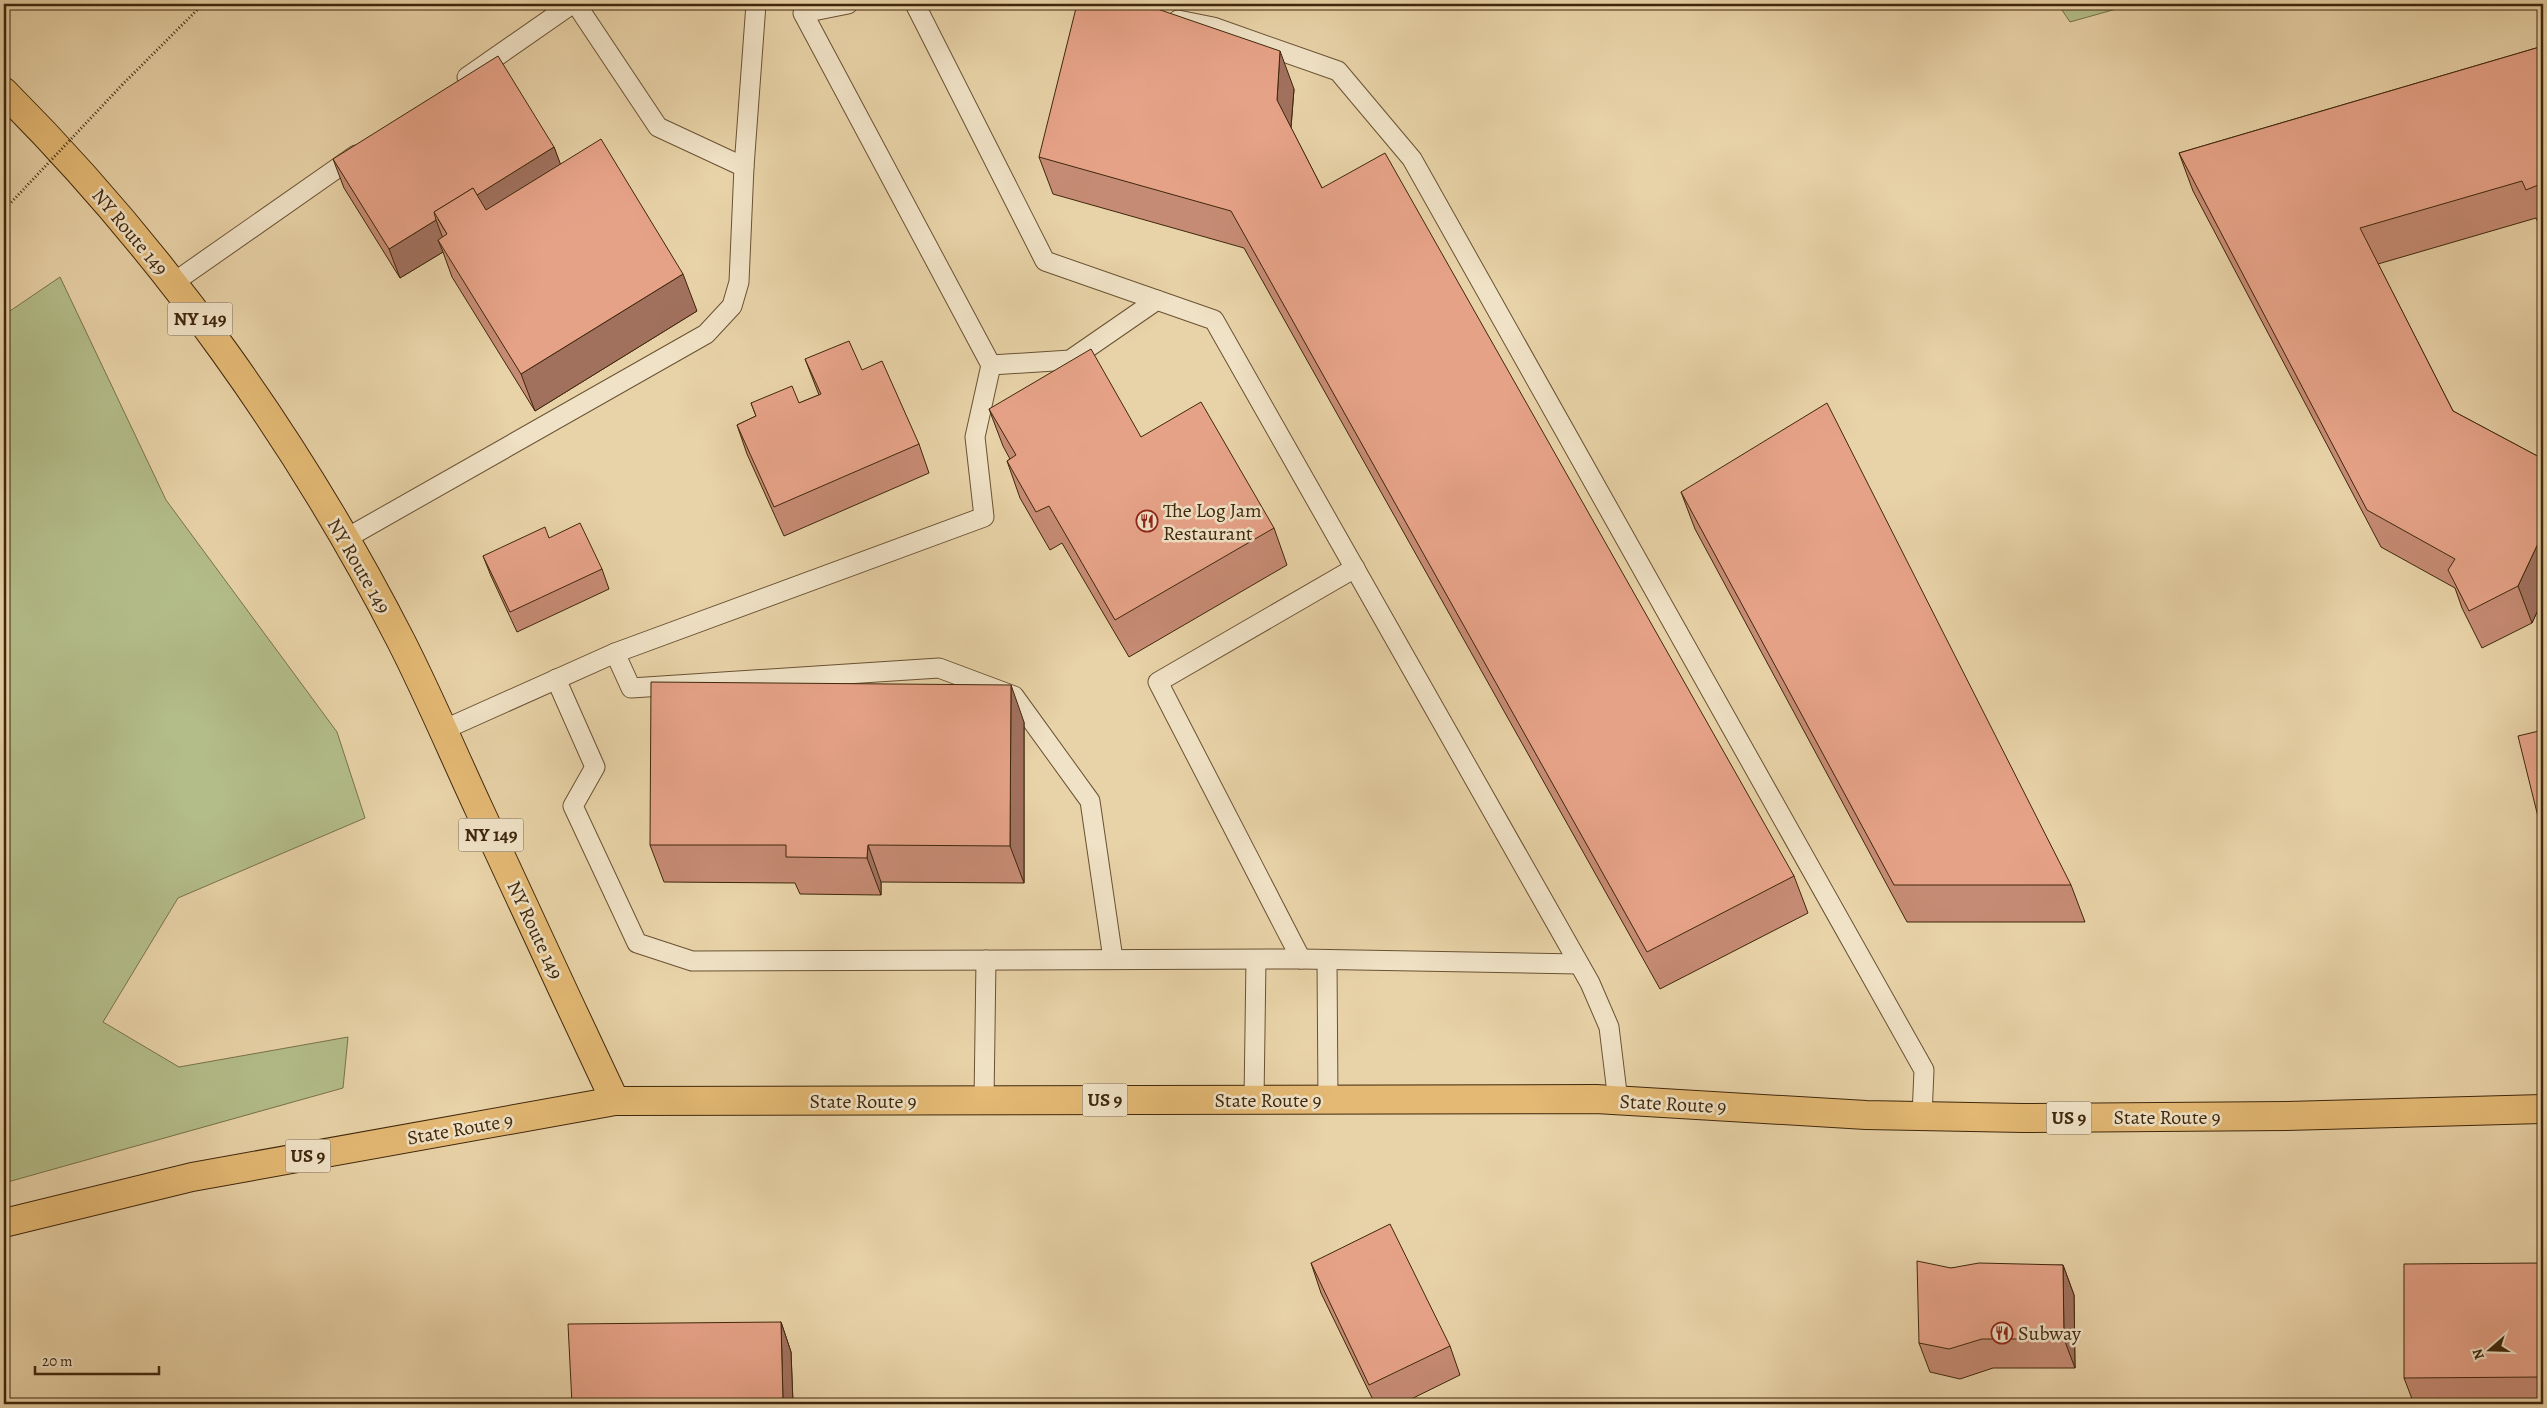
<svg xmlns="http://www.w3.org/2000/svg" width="2547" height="1408" font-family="Alegreya,serif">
  <rect width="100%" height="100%" fill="#e8d2a7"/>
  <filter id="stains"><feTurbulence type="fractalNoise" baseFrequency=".004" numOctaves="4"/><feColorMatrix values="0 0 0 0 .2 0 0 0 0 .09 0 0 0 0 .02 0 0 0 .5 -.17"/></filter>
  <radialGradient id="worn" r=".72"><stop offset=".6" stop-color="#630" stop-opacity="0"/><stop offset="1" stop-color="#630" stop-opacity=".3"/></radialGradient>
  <!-- green -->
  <g fill="#b3bd89" stroke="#79724a">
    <path d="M2058,4H2134L2070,22Z"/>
    <path d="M60,277L166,500L337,732L365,818L178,898L103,1022L179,1067L348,1037L343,1088L4,1183V315Z"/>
  </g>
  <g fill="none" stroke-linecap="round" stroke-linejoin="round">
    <!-- lane casing -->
    <g stroke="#695233" stroke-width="21">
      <g id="lane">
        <path d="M576,4L658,127L744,167"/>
        <path d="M848,4L803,13L991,365L1070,360L1157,300"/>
        <path d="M915,4L1045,261L1214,320L1590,983L1609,1027L1618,1101"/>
        <path d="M1178,20L1213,27L1338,71L1412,159L1924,1070L1922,1116"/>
        <path d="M467,77L572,4"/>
        <path d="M173,283L356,155"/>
        <path d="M345,539L706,334L732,306L739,282L744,167L756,4"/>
        <path d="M615,653L631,688L939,668L1014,696L1090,801L1113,959"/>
        <path d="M556,679L595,767L573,806L637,943L692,961L1301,959L1579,964"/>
        <path d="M443,730L615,653L984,517L975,437L991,365"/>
        <path d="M1301,959L1158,682L1355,568"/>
        <path d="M1327,960L1328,1100"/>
        <path d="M1254,1100L1256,960"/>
        <path d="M984,1101L986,960"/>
      </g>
    </g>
    <!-- primary casing -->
    <g stroke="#3f270c" stroke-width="30">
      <path id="primary" d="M4,1223L192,1177L615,1101"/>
    </g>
    <!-- highway casing -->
    <g stroke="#3f270c" stroke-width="30">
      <path id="highway" d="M4,92C164,252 298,440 401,641C429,696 453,753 479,809C524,906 569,1004 615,1101L1596,1099L1866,1115L2023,1118L2287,1116L2543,1109"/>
    </g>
    <!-- path -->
    <path stroke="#3f270c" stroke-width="3" stroke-dasharray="1 2.5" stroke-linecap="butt" d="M122,85L203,4"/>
    <!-- lane -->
    <use href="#lane" stroke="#f0e2c6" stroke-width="19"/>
    <!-- primary -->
    <use href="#primary" stroke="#e4b974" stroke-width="28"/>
    <!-- highway -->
    <use href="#highway" stroke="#e4b974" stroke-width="28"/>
    <!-- path-bridge -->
    <path stroke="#3f270c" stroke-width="3" stroke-dasharray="1 2.5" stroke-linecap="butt" d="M4,210L122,85"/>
  </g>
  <!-- wall -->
  <g fill="#c68b74" stroke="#3f270c">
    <path d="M2543,46V226L2540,227L2536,218L2378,264L2453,411L2543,459V599L2532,623L2482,648L2462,608L2455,588L2381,547L2193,191L2179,153Z"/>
    <path d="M1294,89L1291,128L1322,188L1794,876L1808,913L1660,989L1244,248L1053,194L1039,157Z"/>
    <path d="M554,147L560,164L697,311L535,411L452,277L443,252L400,278L344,188L333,159Z"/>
    <path d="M805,359L862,370L919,444L929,473L784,536L747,454L737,425L756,416L751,403H799L819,395Z"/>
    <path d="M989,409L1141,437L1274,528L1287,565L1129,657L1062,543L1050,550L1020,498L1007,461L1010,459L1003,446Z"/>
    <path d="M1681,492L2071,885L2085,922H1907L1695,529Z"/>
    <path d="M549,538L602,569L609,589L517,632L491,576L483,556Z"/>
    <path d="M1024,722V883L881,882V895L800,894L795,883L664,882L650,845Z"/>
    <path d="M1311,1263L1450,1346L1460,1375L1401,1404H1375L1321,1293Z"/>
    <path d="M2543,1263V1404H2414L2404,1378Z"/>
    <path d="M2063,1265L2074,1295L2075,1368H1993L1960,1379L1930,1372L1919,1343L1951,1268Z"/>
    <path d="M781,1322L791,1352L793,1404H572Z"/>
  </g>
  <!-- shaded-wall -->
  <g fill="#a1715e" stroke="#3f270c">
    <path d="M1280,51L1294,89L1290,138L1277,100Z"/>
    <path d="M554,147L565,176L447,234L438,219Z"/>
    <path d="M436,220L447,249L438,240L443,252L400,278L389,249Z"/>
    <path d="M683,274L697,311L535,411L521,374Z"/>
    <path d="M2542,535L2543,538V599L2532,623L2518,586Z"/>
    <path d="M1011,685L1024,722V883L1010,846Z"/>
    <path d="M868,845L881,882V895L867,858Z"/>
    <path d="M2063,1265L2074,1295L2075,1368L2064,1339Z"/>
    <path d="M781,1322L791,1352L793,1404H784L783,1401Z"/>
  </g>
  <!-- building -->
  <g fill="#e6a287" stroke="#3f270c">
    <path d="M1077,4H1143L1280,51L1277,100L1322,188L1385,153L1794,876L1647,952L1231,211L1039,157Z"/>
    <path d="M2543,46V183L2526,190L2522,181L2360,228L2453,411L2543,459V536L2542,535L2518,586L2469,611L2448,570L2455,559L2367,510L2179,153Z"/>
    <path d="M498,56L554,147L477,195L473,188L434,212L436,220L389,249L333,159Z"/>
    <path d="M601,139L683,274L521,374L438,240L447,234L434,212L473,188L486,210Z"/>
    <path d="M849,341L862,370L882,361L919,444L774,507L737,425L756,416L751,403L792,386L799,403L821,394L805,359Z"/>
    <path d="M1091,349L1141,437L1201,402L1274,528L1115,620L1049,506L1036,512L1007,461L1016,455L989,409Z"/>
    <path d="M1827,403L2071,885H1894L1681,492Z"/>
    <path d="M580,523L602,569L510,612L483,556L545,527L549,538Z"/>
    <path d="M651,682L1011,685L1010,846L868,845L867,858L786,857V845H650Z"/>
    <path d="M2543,730V837L2518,736Z"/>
    <path d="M1390,1224L1450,1346L1369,1385L1311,1263Z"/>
    <path d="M1917,1261L1951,1268L1979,1263L2063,1265L2064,1339H1982L1949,1349L1919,1343Z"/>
    <path d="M2543,1263V1377L2404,1378V1264Z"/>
    <path d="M781,1322L783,1401L616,1404H572L568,1324Z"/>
  </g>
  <!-- icons -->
  <defs>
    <g id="restaurant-ring" transform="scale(1.125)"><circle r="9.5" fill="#f0e2c6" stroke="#8f2418" stroke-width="1.5"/><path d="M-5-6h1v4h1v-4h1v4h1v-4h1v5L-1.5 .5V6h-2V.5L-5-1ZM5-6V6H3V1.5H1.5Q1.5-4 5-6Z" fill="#8f2418"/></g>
  </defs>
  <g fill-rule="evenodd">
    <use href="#restaurant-ring" x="1147" y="521"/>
    <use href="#restaurant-ring" x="2002" y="1333"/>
  </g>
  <g text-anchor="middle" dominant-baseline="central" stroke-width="5" stroke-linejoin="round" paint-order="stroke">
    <!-- shield labels -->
    <g fill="#f0e2c6" stroke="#745f44" stroke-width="1">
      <rect x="167.5" y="302.5" width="65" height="33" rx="4"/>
      <rect x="458.5" y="818.5" width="65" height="33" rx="4"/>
      <rect x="1082.5" y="1083.5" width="45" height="33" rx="4"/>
      <rect x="2046.5" y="1101.5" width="45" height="33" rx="4"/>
      <rect x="285.5" y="1139.5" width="45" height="33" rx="4"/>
    </g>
    <g font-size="19" font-weight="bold" fill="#3f270c">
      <text x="200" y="319">NY 149</text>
      <text x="491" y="835">NY 149</text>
      <text x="1105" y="1100">US 9</text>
      <text x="2069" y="1118">US 9</text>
      <text x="308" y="1156">US 9</text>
    </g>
    <!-- street labels -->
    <g font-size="20" fill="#3f270c" stroke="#f0e2c6">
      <text transform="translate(130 232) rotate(50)">NY Route 149</text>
      <text transform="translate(359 566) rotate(60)">NY Route 149</text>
      <text transform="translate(535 930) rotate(65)">NY Route 149</text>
      <text x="1268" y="1100">State Route 9</text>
      <text x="863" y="1101">State Route 9</text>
      <text transform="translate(1673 1104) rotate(3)">State Route 9</text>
      <text x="2167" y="1117">State Route 9</text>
      <text transform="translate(460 1129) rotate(-10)">State Route 9</text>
    </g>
    <!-- poi labels -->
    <g font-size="20" fill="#3f270c" stroke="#f0e2c6" text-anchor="start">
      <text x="1163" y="510">The Log Jam<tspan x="1163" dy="23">Restaurant</tspan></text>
      <text x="2018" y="1333">Subway</text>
    </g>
  </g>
  <!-- margin -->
  <rect width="2547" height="1408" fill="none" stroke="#e8d2a7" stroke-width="20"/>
  <rect x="5" y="5" width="2537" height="1398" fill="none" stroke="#3f270c" stroke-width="2.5"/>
  <rect x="10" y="10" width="2527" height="1388" fill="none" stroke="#3f270c"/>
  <!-- north arrow -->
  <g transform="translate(2490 1350) rotate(250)" stroke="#f0e2c6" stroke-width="4" paint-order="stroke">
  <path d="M0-4L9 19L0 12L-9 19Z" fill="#3f270c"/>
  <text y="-8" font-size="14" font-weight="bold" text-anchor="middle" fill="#3f270c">N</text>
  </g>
  <!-- scale -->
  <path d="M35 1366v8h124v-8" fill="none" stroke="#3f270c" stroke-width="2.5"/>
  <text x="42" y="1366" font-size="15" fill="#3f270c" stroke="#f0e2c6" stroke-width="4" paint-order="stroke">20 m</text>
  <rect width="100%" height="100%" filter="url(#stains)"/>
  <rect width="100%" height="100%" fill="url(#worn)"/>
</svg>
